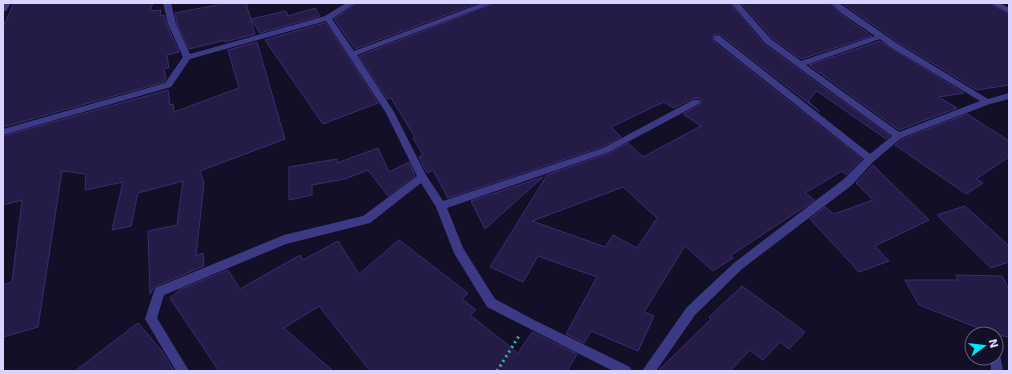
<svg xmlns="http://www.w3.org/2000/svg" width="1012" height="374" font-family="'DejaVu Sans',sans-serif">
  <rect width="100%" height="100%" fill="#130f26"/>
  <!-- building -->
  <g fill="#241b47" stroke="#3b2d73" fill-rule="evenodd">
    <path d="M14,3H153L150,11L161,10L160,16L164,15L167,25L179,52L167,55L169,68L164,69L166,79L164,82L3,127V27Z"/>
    <path d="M217,3H246L255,34L225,42V40L189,49L177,24L175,13L217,5Z"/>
    <path d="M356,3H478L355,49L334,19Z"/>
    <path d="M494,3H730L764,44L890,136L886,139L817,91L808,101L820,112L721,35H713V41L862,159L846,175L842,171L805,193L815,200L730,256L733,258L713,271L685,246L644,312L654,316L638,351L591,331L584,343L566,334L597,277L538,256L523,282L490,267L547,175L609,153L628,143L643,157L701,126L683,114L700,105L701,101L699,98L692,99L674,108L664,102L611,127L621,137L602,147L448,198L433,170L427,173L419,157L423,155L413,138L415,137L391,98L387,99L359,56ZM623,187L657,218L637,248L613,235L605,247L532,221Z"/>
    <path d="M741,3H830L840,14L872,36L801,59L772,38Z"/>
    <path d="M842,3H990L1009,14V85L977,90L896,41Z"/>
    <path d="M315,8L320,16L260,33L251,19L286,11L288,16Z"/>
    <path d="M324,23H326L378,103L323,124L265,40Z"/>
    <path d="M880,41L964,93L939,97L957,108L899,130L809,65Z"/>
    <path d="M257,42L285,139L200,171L204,183L196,256L203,253L204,266L154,287L150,294L148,231L177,225L183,181L138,193L131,226L112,230L123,182L85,190L86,174L62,171L38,327L3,337V285L12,282L22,200L3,205V136L168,90L170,105L173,104L174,112L239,88L228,50Z"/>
    <path d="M967,114L1009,141V157L976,179L983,183L966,194L895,145L902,139Z"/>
    <path d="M378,148L389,172L409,162L415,176L388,196L368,170L345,179L312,185V195L289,200V167L337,159V163Z"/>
    <path d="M873,165L929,220L875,246L889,261L859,272L810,219L825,207L834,214L873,200L856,183Z"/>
    <path d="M543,177L485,229L471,201Z"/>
    <path d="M965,206L1009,246V262L991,268L937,215Z"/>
    <path d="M399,240L468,293L462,299L476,310L470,315L518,353L532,332L577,354L567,371H370L319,306L284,328L333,371H219L170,298L181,289L228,270L240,289L300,255L303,260L338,241L359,274Z"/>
    <path d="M956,275L1002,276L1009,289V337L988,334L986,331L919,305L905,280H958Z"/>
    <path d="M742,286L805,332L789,349L780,342L763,360L750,350L730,371H658L711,319L709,317Z"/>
    <path d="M138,323L162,351L174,371H75Z"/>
  </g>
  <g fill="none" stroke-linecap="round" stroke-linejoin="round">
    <!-- path -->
    <path stroke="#2fb8b0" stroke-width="3" stroke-dasharray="2 3.5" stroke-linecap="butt" d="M497,371L519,336"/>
    <!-- minor -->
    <g fill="#3d3a85" fill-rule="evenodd">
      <path d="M11,3L6,11H3V3Z"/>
      <path d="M163,3H171L176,24L190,54L325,16L346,3H355L332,19L354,51L482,3H493L357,55L394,112L426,175L443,201L603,148L693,100H699L700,102L699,104L609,152L447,208L463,248L495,299L532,319L630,367L632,371H613L487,307L454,253L436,207L421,183L370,223L286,244L164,295L157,318L189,371H176L145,319L155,288L284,235L363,216L417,176L386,113L326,21L190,59L171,87L3,135V129L165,83L183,57L168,24Z"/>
      <path d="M731,3H739L771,39L801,61L875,36L841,13L831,3H839L895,42L988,99L1009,93V99L990,104L901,138L873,162L852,185L742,269L695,315L656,371H642L687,307L734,263L844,179L864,159L714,40V36H720L870,154L892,136L765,43ZM880,39L889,46L980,101L899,132L806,65Z"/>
      <path d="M991,3H1000L1009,8V13Z"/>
      <path d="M996,352L1000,354L1003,371H991L990,358H996Z"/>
    </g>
  </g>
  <!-- border -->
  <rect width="1012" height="374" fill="none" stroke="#d9d4ff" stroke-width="8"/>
  <!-- north arrow -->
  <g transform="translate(984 346) rotate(75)"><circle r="19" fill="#130f26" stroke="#625e7d"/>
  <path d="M0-3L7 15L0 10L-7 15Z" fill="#00e5ff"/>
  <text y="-6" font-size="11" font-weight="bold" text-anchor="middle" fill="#d9d4ff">N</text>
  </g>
</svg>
